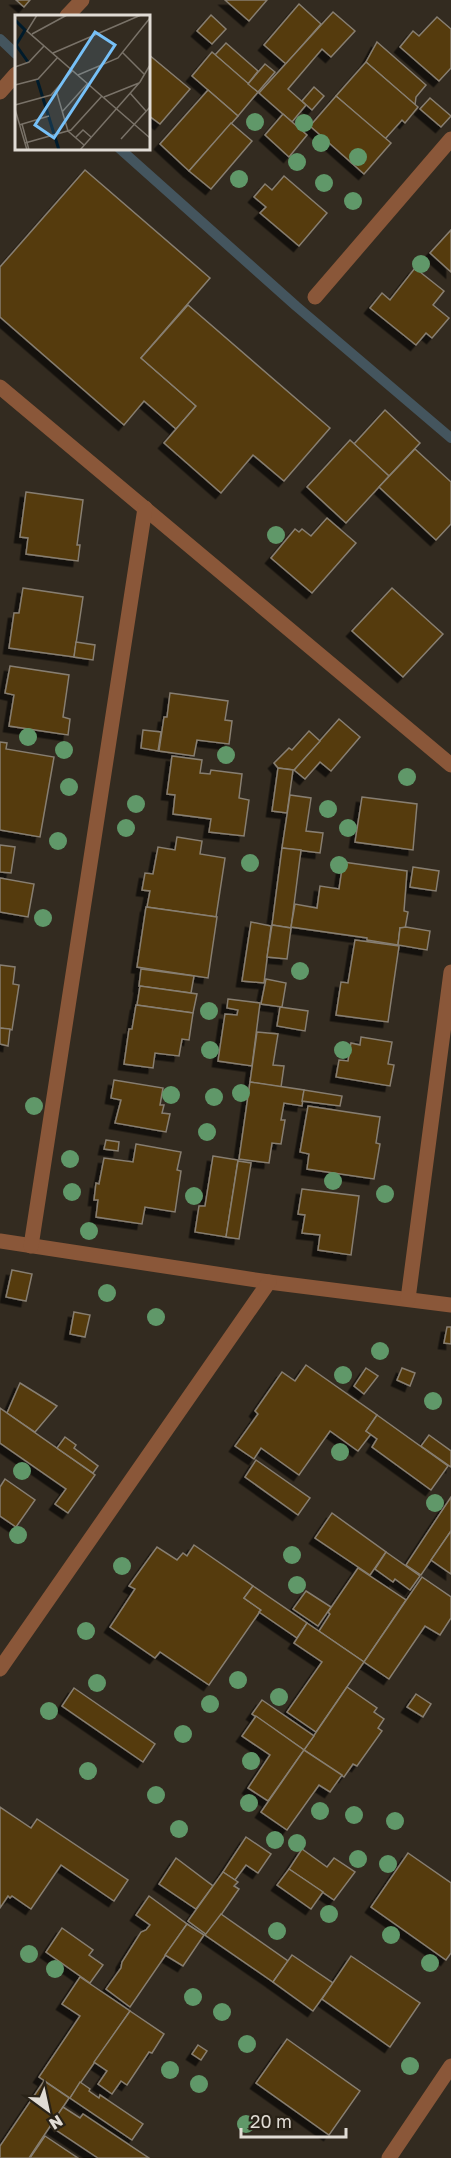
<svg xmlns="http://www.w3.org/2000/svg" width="451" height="2158" font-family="'Golos Text',sans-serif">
  <defs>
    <filter id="shadow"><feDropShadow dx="-5.5" dy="5.5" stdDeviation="0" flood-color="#0009"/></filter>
  </defs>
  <rect width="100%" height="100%" fill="#332b20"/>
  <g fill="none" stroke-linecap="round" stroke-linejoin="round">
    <!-- stream -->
    <g stroke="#44555e" stroke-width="10">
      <path d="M0,39L16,54"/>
      <path d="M119,148L296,306L451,438"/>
    </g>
  </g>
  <!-- building -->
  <g fill="#543a0a" stroke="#877e71" stroke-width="1.5" filter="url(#shadow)">
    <path d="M16,0H30L24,7Z"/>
    <path d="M225,0H267L249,21Z"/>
    <path d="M299,4L321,24L286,64L264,45Z"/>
    <path d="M333,12L355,31L331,57L322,49L288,89L306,105L292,122L259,93Z"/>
    <path d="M211,15L226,29L212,44L197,31Z"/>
    <path d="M437,17L451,29V68L439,81L400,47L413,31L419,36Z"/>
    <path d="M377,42L426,85L416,97L415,105L366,62Z"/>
    <path d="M226,43L258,71L248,84L215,55Z"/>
    <path d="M212,52L258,92L238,116L192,76Z"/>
    <path d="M148,54L190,89L160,124L148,115Z"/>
    <path d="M366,62L418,107L405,123L402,120L385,139L336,96Z"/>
    <path d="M265,64L275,72L258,92L248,84Z"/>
    <path d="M314,87L324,96L312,110L302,101Z"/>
    <path d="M208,90L238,116L189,171L160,144Z"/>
    <path d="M336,96L391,143L364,174L310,126Z"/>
    <path d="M430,98L451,116L441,127L420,109Z"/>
    <path d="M283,114L307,135L289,157L265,135Z"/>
    <path d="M231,123L252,141L211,189L189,171Z"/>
    <path d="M85,170L210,278L141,358L196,406L176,429L144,401L124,425L0,317V267Z"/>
    <path d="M284,176L327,213L299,246L260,213L266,207L254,197L265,184L272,190Z"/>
    <path d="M451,230V272L430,253Z"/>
    <path d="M415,268L444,291L433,305L449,318L432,338L426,333L416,345L370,308L382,293L390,300Z"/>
    <path d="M188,305L330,428L284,481L253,455L221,493L164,443L196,406L141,358Z"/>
    <path d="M385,410L420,443L389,476L354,444Z"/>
    <path d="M350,440L389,476L346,523L307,487Z"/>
    <path d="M415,449L451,482V524L436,540L379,487Z"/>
    <path d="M26,492L83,500L77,545H80L78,561L26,554L28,538L20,537Z"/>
    <path d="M327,518L356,543L312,593L271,558L295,529L299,532L302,529L311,536Z"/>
    <path d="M23,588L83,597L74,657L9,648L14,613H19Z"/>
    <path d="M392,588L443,634L403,677L352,631Z"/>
    <path d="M76,642L95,645L93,660L74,657Z"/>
    <path d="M10,666L69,675L63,717L70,719L68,735L9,726L14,695L5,693Z"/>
    <path d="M170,693L228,701L225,720L232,721L229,744L197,740L194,756L159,751L164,717H167Z"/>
    <path d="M339,719L360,737L331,771L320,762L305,779L294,770Z"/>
    <path d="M143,730L161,732L158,751L141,748Z"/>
    <path d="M309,731L320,741L294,770L278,768L274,763L289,748L292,750Z"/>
    <path d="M0,742L7,743L6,749L54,757L40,837L0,830Z"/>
    <path d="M172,756L202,760L200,773L210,774L211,770L242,774L239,798L249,800L244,836L209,832L211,819L173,814L175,795L167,794Z"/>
    <path d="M278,768L293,770L287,813L272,811Z"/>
    <path d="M290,795L311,798L306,831L323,833L320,853L282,848Z"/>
    <path d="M362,797L417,804L413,850L355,842Z"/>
    <path d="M177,837L202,841L200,854L225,858L216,917L147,907L150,891L142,890L145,873L153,874L158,847L175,850Z"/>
    <path d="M0,845L15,847L11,873L0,872Z"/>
    <path d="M282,848L301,850L291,928L272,925Z"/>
    <path d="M343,862L407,871L404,911L408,912L405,929L400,928L398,945L367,940V938L291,927L295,904L317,908L320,886L339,889Z"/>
    <path d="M413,867L439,871L436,891L410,887Z"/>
    <path d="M0,878L34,884L28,917L0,912Z"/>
    <path d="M146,907L217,917L208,978L137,967Z"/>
    <path d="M251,922L271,926L264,983L242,981Z"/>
    <path d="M272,925L291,928L287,959L267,957Z"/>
    <path d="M406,927L430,931L427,950L398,945L400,928Z"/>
    <path d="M355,940L399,946L388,1022L336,1015L341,982L348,983Z"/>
    <path d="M0,965L15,967L13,984L19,985L12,1030L0,1028Z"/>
    <path d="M141,969L194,976L191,993L139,986Z"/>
    <path d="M266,979L286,983L282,1007L261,1004Z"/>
    <path d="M140,986L197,994L193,1013L137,1005Z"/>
    <path d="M228,999L260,1003L252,1066L218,1061L225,1014L237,1015L238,1010L227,1008Z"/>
    <path d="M136,1005L193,1013L189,1040L182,1039L179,1056L155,1053L153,1068L124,1064L129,1029H132Z"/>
    <path d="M280,1007L308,1011L305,1031L277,1026Z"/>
    <path d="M0,1028L10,1029L8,1046L0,1044Z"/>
    <path d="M257,1032L278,1034L273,1065L284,1066L281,1087L250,1082Z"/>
    <path d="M361,1037L392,1042L388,1064L394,1065L390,1086L336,1077L339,1060L348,1061L351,1043L360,1045Z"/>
    <path d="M114,1080L163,1088L160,1105H164L162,1113L170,1114L166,1132L115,1123L121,1100L111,1098Z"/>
    <path d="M250,1082L304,1090L302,1106L284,1103L281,1120H285L281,1144L272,1143L269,1163L239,1159Z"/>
    <path d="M304,1090L342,1096L340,1106L302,1101Z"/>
    <path d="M308,1106L380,1117L376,1143L380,1144L374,1179L307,1169L309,1154L300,1152Z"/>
    <path d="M106,1140L119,1142L118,1151L104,1149Z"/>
    <path d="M136,1144L181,1152L177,1170L181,1171L175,1212L145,1207L142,1224L96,1217L98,1200H94L96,1183L99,1184L104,1158L133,1162Z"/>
    <path d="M213,1156L238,1160L226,1237L195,1232L199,1206H205Z"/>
    <path d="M238,1161L251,1163L239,1239L226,1237Z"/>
    <path d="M302,1189L359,1196L351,1255L318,1250L320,1235L302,1233L305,1215L298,1214Z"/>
    <path d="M12,1270L32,1274L26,1301L6,1297Z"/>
    <path d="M74,1312L90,1315L85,1337L70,1334Z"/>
    <path d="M447,1327H451V1344L444,1343Z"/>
    <path d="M306,1365L377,1415L366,1431L371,1434L358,1451L330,1431L299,1475L261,1448L254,1459L235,1446L258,1414L255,1411L282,1372L295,1381Z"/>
    <path d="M366,1368L378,1376L364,1394L354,1386Z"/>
    <path d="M402,1368L415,1373L410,1386L397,1380Z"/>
    <path d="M20,1383L57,1406L35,1432L7,1413Z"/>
    <path d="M0,1408L95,1475L68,1513L55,1504L66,1489L0,1443Z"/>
    <path d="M377,1415L448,1466L431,1490L372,1447L377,1439L366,1431Z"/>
    <path d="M429,1435L451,1451V1467L421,1446Z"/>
    <path d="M65,1437L76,1445L74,1448L98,1466L93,1473L57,1448Z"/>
    <path d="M256,1460L310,1498L298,1515L245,1477Z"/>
    <path d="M5,1479L35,1500L16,1527L0,1516V1487Z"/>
    <path d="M451,1497V1531L421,1575L406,1565Z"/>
    <path d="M332,1513L386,1552L370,1575L315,1538Z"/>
    <path d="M451,1531V1574L431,1560Z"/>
    <path d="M194,1545L253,1586L244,1598L261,1610L209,1685L160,1652L155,1658L110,1627L135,1589L129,1586L157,1547L177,1560L183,1553L187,1556Z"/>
    <path d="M386,1552L420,1576L410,1590L395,1579L393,1582L375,1569Z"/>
    <path d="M358,1568L406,1600L364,1662L319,1631L330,1614L328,1612Z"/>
    <path d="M422,1577L451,1597V1618L440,1635L425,1626L389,1679L364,1662Z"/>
    <path d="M253,1586L307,1623L297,1638L259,1612L261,1610L244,1598Z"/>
    <path d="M306,1591L331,1607L318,1626L293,1609Z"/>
    <path d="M307,1623L364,1662L316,1732L287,1712L322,1662L294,1643Z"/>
    <path d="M347,1687L377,1708L374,1712L384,1719L378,1728L382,1731L357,1766L353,1764L344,1777L304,1750Z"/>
    <path d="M74,1688L155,1744L143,1762L62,1706Z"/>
    <path d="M416,1694L431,1704L423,1717L407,1707Z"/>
    <path d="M262,1700L314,1736L304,1750L252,1714Z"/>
    <path d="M256,1716L304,1750L268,1801L248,1788L270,1755L242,1736Z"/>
    <path d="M304,1750L342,1775L330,1792L319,1785L287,1830L261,1812Z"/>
    <path d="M0,1807L31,1828L37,1819L128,1880L114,1901L61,1865L31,1909L12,1896L10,1898L8,1896L0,1908Z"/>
    <path d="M246,1837L271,1854L258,1873L246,1865L235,1880L223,1872Z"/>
    <path d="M302,1849L327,1867L334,1858L355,1872L334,1900L289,1869Z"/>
    <path d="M408,1853L451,1883V1953L446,1960L371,1907Z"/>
    <path d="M176,1858L213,1886L196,1909L159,1884Z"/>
    <path d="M289,1869L323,1892L311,1909L277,1885Z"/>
    <path d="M223,1872L238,1882L234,1886L239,1889L207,1935L188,1921Z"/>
    <path d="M149,1896L187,1924L130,2007L106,1989L121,1968L122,1962L141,1932L146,1930L150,1925L136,1915Z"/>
    <path d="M221,1914L288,1961L273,1982L205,1935Z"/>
    <path d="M187,1924L204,1935L183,1966L165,1955Z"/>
    <path d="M62,1928L93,1950L89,1955L103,1965L90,1983L46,1952Z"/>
    <path d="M292,1955L333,1983L313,2011L273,1982Z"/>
    <path d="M351,1956L420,2003L390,2047L322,1999Z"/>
    <path d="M80,1977L130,2011L70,2098L39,2077L80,2016L62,2004Z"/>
    <path d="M130,2011L164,2034L152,2053L149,2052L127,2085L121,2081L112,2094L98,2084L107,2071L94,2062Z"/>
    <path d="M287,2039L360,2091L329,2135L256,2083Z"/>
    <path d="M198,2045L207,2051L201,2060L192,2054Z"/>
    <path d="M44,2081L69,2098L29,2158H0V2146Z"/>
    <path d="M80,2082L90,2089L89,2091L99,2098L100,2095L143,2124L132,2140L70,2098Z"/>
    <path d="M63,2107L80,2118L83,2114L149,2158H98L50,2126Z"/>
    <path d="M45,2136L78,2158H30Z"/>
  </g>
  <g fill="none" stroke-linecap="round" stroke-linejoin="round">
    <!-- minor -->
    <g stroke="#8a5739" stroke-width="15">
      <path d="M67,16L82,0"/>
      <path d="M0,92L16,74"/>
      <path d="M315,297L451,139"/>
      <path d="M0,387L451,765"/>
      <path d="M0,1241L269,1282L451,1305"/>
      <path d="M31,1246L145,508"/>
      <path d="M408,1299L451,972"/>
      <path d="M0,1669L269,1282"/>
      <path d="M389,2158L451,2066"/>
    </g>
  </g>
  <!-- trees -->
  <g fill="#609869">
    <circle cx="255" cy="122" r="9"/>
    <circle cx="304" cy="123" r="9"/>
    <circle cx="321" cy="143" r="9"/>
    <circle cx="358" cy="157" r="9"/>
    <circle cx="297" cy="162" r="9"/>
    <circle cx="239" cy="179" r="9"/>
    <circle cx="324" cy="183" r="9"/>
    <circle cx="353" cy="201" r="9"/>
    <circle cx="421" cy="264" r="9"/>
    <circle cx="276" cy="535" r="9"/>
    <circle cx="28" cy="737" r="9"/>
    <circle cx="64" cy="750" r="9"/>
    <circle cx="226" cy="755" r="9"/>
    <circle cx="407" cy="777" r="9"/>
    <circle cx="69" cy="787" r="9"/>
    <circle cx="136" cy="804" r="9"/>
    <circle cx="328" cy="809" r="9"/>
    <circle cx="126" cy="828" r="9"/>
    <circle cx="348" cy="828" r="9"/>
    <circle cx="58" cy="841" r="9"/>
    <circle cx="250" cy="863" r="9"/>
    <circle cx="339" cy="865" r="9"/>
    <circle cx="43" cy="918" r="9"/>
    <circle cx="300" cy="971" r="9"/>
    <circle cx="209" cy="1011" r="9"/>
    <circle cx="210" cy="1050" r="9"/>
    <circle cx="343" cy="1050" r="9"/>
    <circle cx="241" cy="1093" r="9"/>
    <circle cx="171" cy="1095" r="9"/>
    <circle cx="214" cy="1097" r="9"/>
    <circle cx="34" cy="1106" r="9"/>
    <circle cx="207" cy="1132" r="9"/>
    <circle cx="70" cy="1159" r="9"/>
    <circle cx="333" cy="1181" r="9"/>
    <circle cx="72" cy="1192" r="9"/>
    <circle cx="385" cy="1194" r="9"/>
    <circle cx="194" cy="1196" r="9"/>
    <circle cx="89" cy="1231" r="9"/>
    <circle cx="107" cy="1293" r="9"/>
    <circle cx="156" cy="1317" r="9"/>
    <circle cx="380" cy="1351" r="9"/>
    <circle cx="343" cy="1375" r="9"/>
    <circle cx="433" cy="1401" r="9"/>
    <circle cx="340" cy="1452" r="9"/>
    <circle cx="22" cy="1471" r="9"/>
    <circle cx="435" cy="1503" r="9"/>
    <circle cx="18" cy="1535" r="9"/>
    <circle cx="292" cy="1555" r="9"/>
    <circle cx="122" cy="1566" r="9"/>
    <circle cx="297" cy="1585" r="9"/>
    <circle cx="86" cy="1631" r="9"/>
    <circle cx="238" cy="1680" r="9"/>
    <circle cx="97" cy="1683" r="9"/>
    <circle cx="279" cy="1697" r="9"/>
    <circle cx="210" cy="1704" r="9"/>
    <circle cx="49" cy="1711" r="9"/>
    <circle cx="183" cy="1734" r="9"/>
    <circle cx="251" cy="1761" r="9"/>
    <circle cx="88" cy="1771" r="9"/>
    <circle cx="156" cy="1795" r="9"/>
    <circle cx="249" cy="1803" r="9"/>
    <circle cx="320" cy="1811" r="9"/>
    <circle cx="354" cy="1815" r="9"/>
    <circle cx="395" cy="1821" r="9"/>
    <circle cx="179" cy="1829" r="9"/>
    <circle cx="275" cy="1840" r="9"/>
    <circle cx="297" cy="1843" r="9"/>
    <circle cx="358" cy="1859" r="9"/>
    <circle cx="388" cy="1864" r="9"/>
    <circle cx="329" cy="1914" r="9"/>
    <circle cx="277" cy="1931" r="9"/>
    <circle cx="391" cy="1935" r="9"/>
    <circle cx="29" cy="1954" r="9"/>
    <circle cx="430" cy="1963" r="9"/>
    <circle cx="55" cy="1969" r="9"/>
    <circle cx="193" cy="1997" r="9"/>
    <circle cx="222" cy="2012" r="9"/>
    <circle cx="247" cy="2044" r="9"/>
    <circle cx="410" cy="2066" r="9"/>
    <circle cx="170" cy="2070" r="9"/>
    <circle cx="199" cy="2084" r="9"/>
    <circle cx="246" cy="2124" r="9"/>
  </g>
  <!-- overview -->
  <g transform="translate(15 15)">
    <rect width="135" height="135" fill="#332b20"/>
    <path fill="none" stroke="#001b2b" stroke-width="3" d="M0,5L10,15L1,30L13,47M22,64L44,135"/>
    <path fill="none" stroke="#797268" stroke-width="1.5" d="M22,0L12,16L135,123M17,19L52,0M107,37L129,59M38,38L126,0M0,52L14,47L29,31M63,60L103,43L135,3M0,70L23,64L43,42M41,75L53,116L69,130M115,78L131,96M89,82L124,68M0,90L36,80L58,55M0,94L12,135M47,97L73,68M7,109L14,135M4,110L34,101M61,122L68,115L76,122M106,124L135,92M10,128L56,115L87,81M65,135L125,67L135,50"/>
    <path fill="#76c0f7" fill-opacity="0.15" stroke="#76c0f7" stroke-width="3" d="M80,17L100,30L39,123L20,110Z"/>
    <rect width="135" height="135" fill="none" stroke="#e1dcd5" stroke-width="3"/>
  </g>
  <!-- north arrow -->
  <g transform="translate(48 2110) rotate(147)" stroke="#292217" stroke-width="4.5" paint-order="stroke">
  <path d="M0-4.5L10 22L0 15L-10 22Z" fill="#e1dcd5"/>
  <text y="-9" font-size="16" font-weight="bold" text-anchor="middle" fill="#e1dcd5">N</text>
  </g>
  <!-- scale -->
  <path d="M241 2128v9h105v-9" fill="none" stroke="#e1dcd5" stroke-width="3"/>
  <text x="250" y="2128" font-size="18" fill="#e1dcd5" stroke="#292217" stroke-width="4.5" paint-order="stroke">20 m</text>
</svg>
